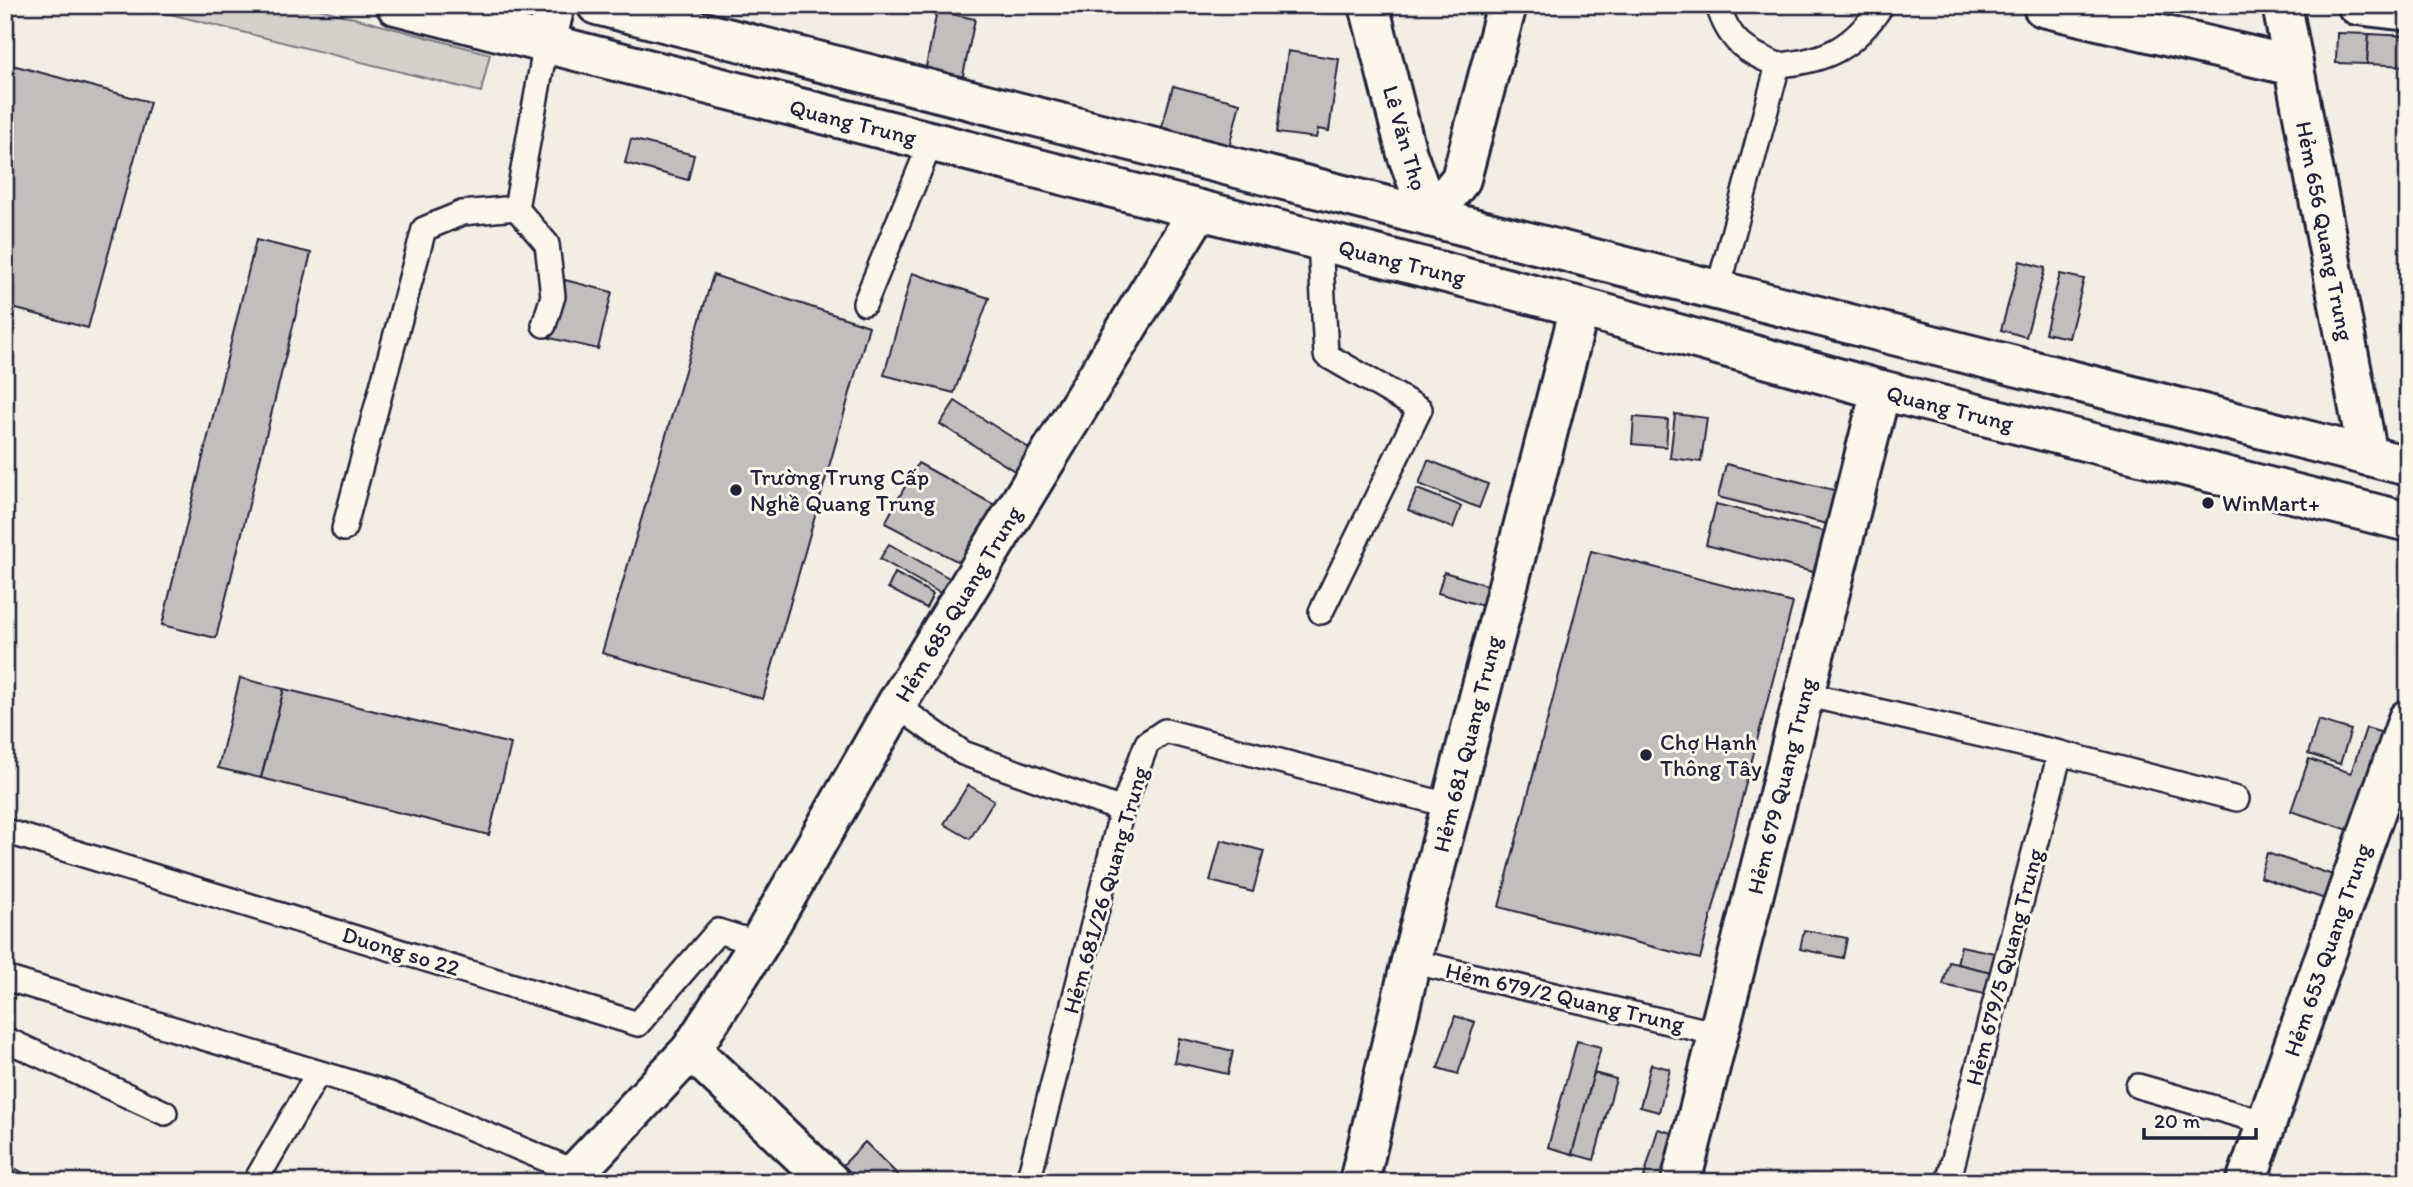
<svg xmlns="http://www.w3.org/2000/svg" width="2413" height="1187" font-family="Itim,sans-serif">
  <rect width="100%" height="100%" fill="#f2eee5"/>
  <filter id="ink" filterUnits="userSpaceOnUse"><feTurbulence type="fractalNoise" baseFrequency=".0143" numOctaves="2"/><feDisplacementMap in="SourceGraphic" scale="14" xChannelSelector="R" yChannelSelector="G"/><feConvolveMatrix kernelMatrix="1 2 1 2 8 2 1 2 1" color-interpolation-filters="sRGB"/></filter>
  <g filter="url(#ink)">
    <!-- green -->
    <path fill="#d4d1cc" stroke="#7b7a84" stroke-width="2" d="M134,5H305L490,54L481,92Z"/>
    <!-- building -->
    <g fill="#c2bebe" stroke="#22223b" stroke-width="2">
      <path d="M937,11L975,19L962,80L925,72Z"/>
      <path d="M2337,33L2369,34L2367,64L2336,63Z"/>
      <path d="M2369,34L2408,36V66L2367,64Z"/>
      <path d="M1288,51L1339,59L1329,131L1318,129L1316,138L1277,133Z"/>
      <path d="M5,63L150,102L88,328L5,306Z"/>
      <path d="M1173,86L1240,103L1228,151L1160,134Z"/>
      <path d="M631,139L694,155L688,180L625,163Z"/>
      <path d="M256,240L311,253L216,638L162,625Z"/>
      <path d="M2020,261L2045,268L2026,337L2001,330Z"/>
      <path d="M912,273L989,298L954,393L884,375Z"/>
      <path d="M2060,274L2084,279L2069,338L2045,333Z"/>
      <path d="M713,275L869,326L763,699L602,653Z"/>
      <path d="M565,280L612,292L598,349L550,338Z"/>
      <path d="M955,401L1032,450L1018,473L940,424Z"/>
      <path d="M1675,414L1707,418L1701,462L1670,458Z"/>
      <path d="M1634,417L1668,420L1666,447L1632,444Z"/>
      <path d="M1428,460L1488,484L1479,508L1419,484Z"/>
      <path d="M918,463L1000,508L968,567L885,523Z"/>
      <path d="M1726,464L1838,491L1831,525L1718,497Z"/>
      <path d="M1417,489L1461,506L1453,528L1408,510Z"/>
      <path d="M1716,504L1827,532L1817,573L1706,545Z"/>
      <path d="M889,544L951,579L942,594L880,559Z"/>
      <path d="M1591,551L1793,603L1700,959L1499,907Z"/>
      <path d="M1444,572L1490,586L1483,606L1438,593Z"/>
      <path d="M895,573L933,594L926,608L888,588Z"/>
      <path d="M240,678L284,689L261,778L218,768Z"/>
      <path d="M284,689L511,744L489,835L261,778Z"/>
      <path d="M2318,720L2351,730L2340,764L2308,754Z"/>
      <path d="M2366,728L2387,734L2355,832L2291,811L2309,759L2351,773Z"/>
      <path d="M968,785L994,800L970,839L944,824Z"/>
      <path d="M1221,840L1264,851L1253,892L1210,881Z"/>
      <path d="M2267,853L2333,875L2325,899L2260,877Z"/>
      <path d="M1804,930L1847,938L1843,958L1800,949Z"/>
      <path d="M1961,946L1999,954L1995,973L1957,964Z"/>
      <path d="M1949,962L1995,973L1990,995L1943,985Z"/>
      <path d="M1455,1016L1475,1022L1458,1074L1438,1068Z"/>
      <path d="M1179,1038L1233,1051L1228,1074L1174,1062Z"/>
      <path d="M1577,1041L1601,1047L1572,1154L1548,1147Z"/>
      <path d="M1651,1064L1670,1069L1659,1112L1640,1107Z"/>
      <path d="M1594,1073L1616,1079L1594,1160L1572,1154Z"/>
      <path d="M1658,1129L1689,1138L1677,1182H1661L1644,1177Z"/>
      <path d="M865,1142L905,1182H860L843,1165Z"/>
      <path d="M2408,1161V1182H2402Z"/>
      <path d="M5,1163L40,1182H5Z"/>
    </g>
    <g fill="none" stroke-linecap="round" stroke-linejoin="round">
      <!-- lane casing -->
      <g stroke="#22223b" stroke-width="28">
        <g id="lane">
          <path d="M1718,5C1728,40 1745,52 1778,65"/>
          <path d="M516,208L547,244L553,296L544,325"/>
          <path d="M1320,241L1326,355L1420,409L1321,612"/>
          <path d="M1718,290L1778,65C1828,61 1854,47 1882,5"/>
          <path d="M865,303L931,142"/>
          <path d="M344,529L424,229L462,213L516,208L546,43"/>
          <path d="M1804,694L2060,753L2237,799"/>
          <path d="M896,705L963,753L1122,810"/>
          <path d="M5,831L638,1024L718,931L759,944"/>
          <path d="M1411,961L1718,1034"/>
          <path d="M5,978L390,1094L576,1172L570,1182"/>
          <path d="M5,1039L165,1113"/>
          <path d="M2138,1086L2267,1123"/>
          <path d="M255,1182L318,1073"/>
          <path d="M1028,1182L1122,810L1147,743L1165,731L1452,806"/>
          <path d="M1948,1182L2060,753"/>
        </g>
      </g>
      <!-- street casing -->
      <g stroke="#22223b" stroke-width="44">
        <g id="street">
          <path d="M2282,5L2368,456"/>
          <path d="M2357,5L2408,11"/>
          <path d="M2043,7L2293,66"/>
          <path d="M1430,217L1461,179L1507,5"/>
          <path d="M691,1050L830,1182"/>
          <path d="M576,1172L691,1050L759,944L896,705L1199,210"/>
          <path d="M1359,1182L1411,961L1580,307"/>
          <path d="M1681,1182L1881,390"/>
          <path d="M2246,1182L2408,719"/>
        </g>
      </g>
      <!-- secondary casing -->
      <g stroke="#22223b" stroke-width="44">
        <path id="secondary" d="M1369,5L1407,154L1430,217"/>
      </g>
      <!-- primary casing -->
      <g stroke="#22223b" stroke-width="44">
        <g id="primary">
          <path d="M396,5L1580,307L1881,390L2408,522"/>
          <path d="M597,5L2408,466"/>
          <path d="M546,43L555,5"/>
        </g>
      </g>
      <!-- lane -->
      <use href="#lane" stroke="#fbf7ec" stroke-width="23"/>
      <!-- street -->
      <use href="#street" stroke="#fbf7ec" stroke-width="38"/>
      <!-- secondary -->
      <use href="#secondary" stroke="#fbf7ec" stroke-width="38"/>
      <!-- primary -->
      <use href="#primary" stroke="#fbf7ec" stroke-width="38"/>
    </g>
  </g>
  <!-- markers -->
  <g fill="#22223b" stroke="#fbf7ec" stroke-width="2.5">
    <circle cx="736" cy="490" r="7"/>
    <circle cx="2208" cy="503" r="7"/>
    <circle cx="1646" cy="755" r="7"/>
  </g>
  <g text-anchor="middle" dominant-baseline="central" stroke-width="6" stroke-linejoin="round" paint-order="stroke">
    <!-- street labels -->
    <g font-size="23" fill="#22223b" stroke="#fbf7ec">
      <text transform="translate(853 122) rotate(14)">Quang Trung</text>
      <text transform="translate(1405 138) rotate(74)">Lê Văn Thọ</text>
      <text transform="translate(2325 231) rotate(79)">Hẻm 656 Quang Trung</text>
      <text transform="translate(1402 262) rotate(14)">Quang Trung</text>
      <text transform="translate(1950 408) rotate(14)">Quang Trung</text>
      <text transform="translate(958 604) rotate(-59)">Hẻm 685 Quang Trung</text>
      <text transform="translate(1467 744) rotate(-76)">Hẻm 681 Quang Trung</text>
      <text transform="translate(1781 786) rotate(-76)">Hẻm 679 Quang Trung</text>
      <text transform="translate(1105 890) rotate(-74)">Hẻm 681/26 Quang Trung</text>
      <text transform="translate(2327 950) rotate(-71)">Hẻm 653 Quang Trung</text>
      <text transform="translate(401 951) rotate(17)">Duong so 22</text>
      <text transform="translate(2004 967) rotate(-75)">Hẻm 679/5 Quang Trung</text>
      <text transform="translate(1565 997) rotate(13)">Hẻm 679/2 Quang Trung</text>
    </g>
    <!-- poi labels -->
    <g font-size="23" fill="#22223b" stroke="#fbf7ec" text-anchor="start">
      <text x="750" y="477">Trường Trung Cấp<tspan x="750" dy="26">Nghề Quang Trung</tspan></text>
      <text x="2222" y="503">WinMart+</text>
      <text x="1660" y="742">Chợ Hạnh<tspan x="1660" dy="26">Thông Tây</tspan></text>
    </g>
  </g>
  <!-- margin -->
  <rect width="2413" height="1187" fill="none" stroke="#fbf7ec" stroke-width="28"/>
  <rect x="14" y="14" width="2385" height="1159" fill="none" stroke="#22223b" stroke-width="2.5" filter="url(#ink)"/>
  <!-- scale -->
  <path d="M2144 1128v10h112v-10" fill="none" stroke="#22223b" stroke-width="3.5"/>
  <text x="2154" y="1128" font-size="21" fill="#22223b" stroke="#fbf7ec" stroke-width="5" paint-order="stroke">20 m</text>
</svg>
